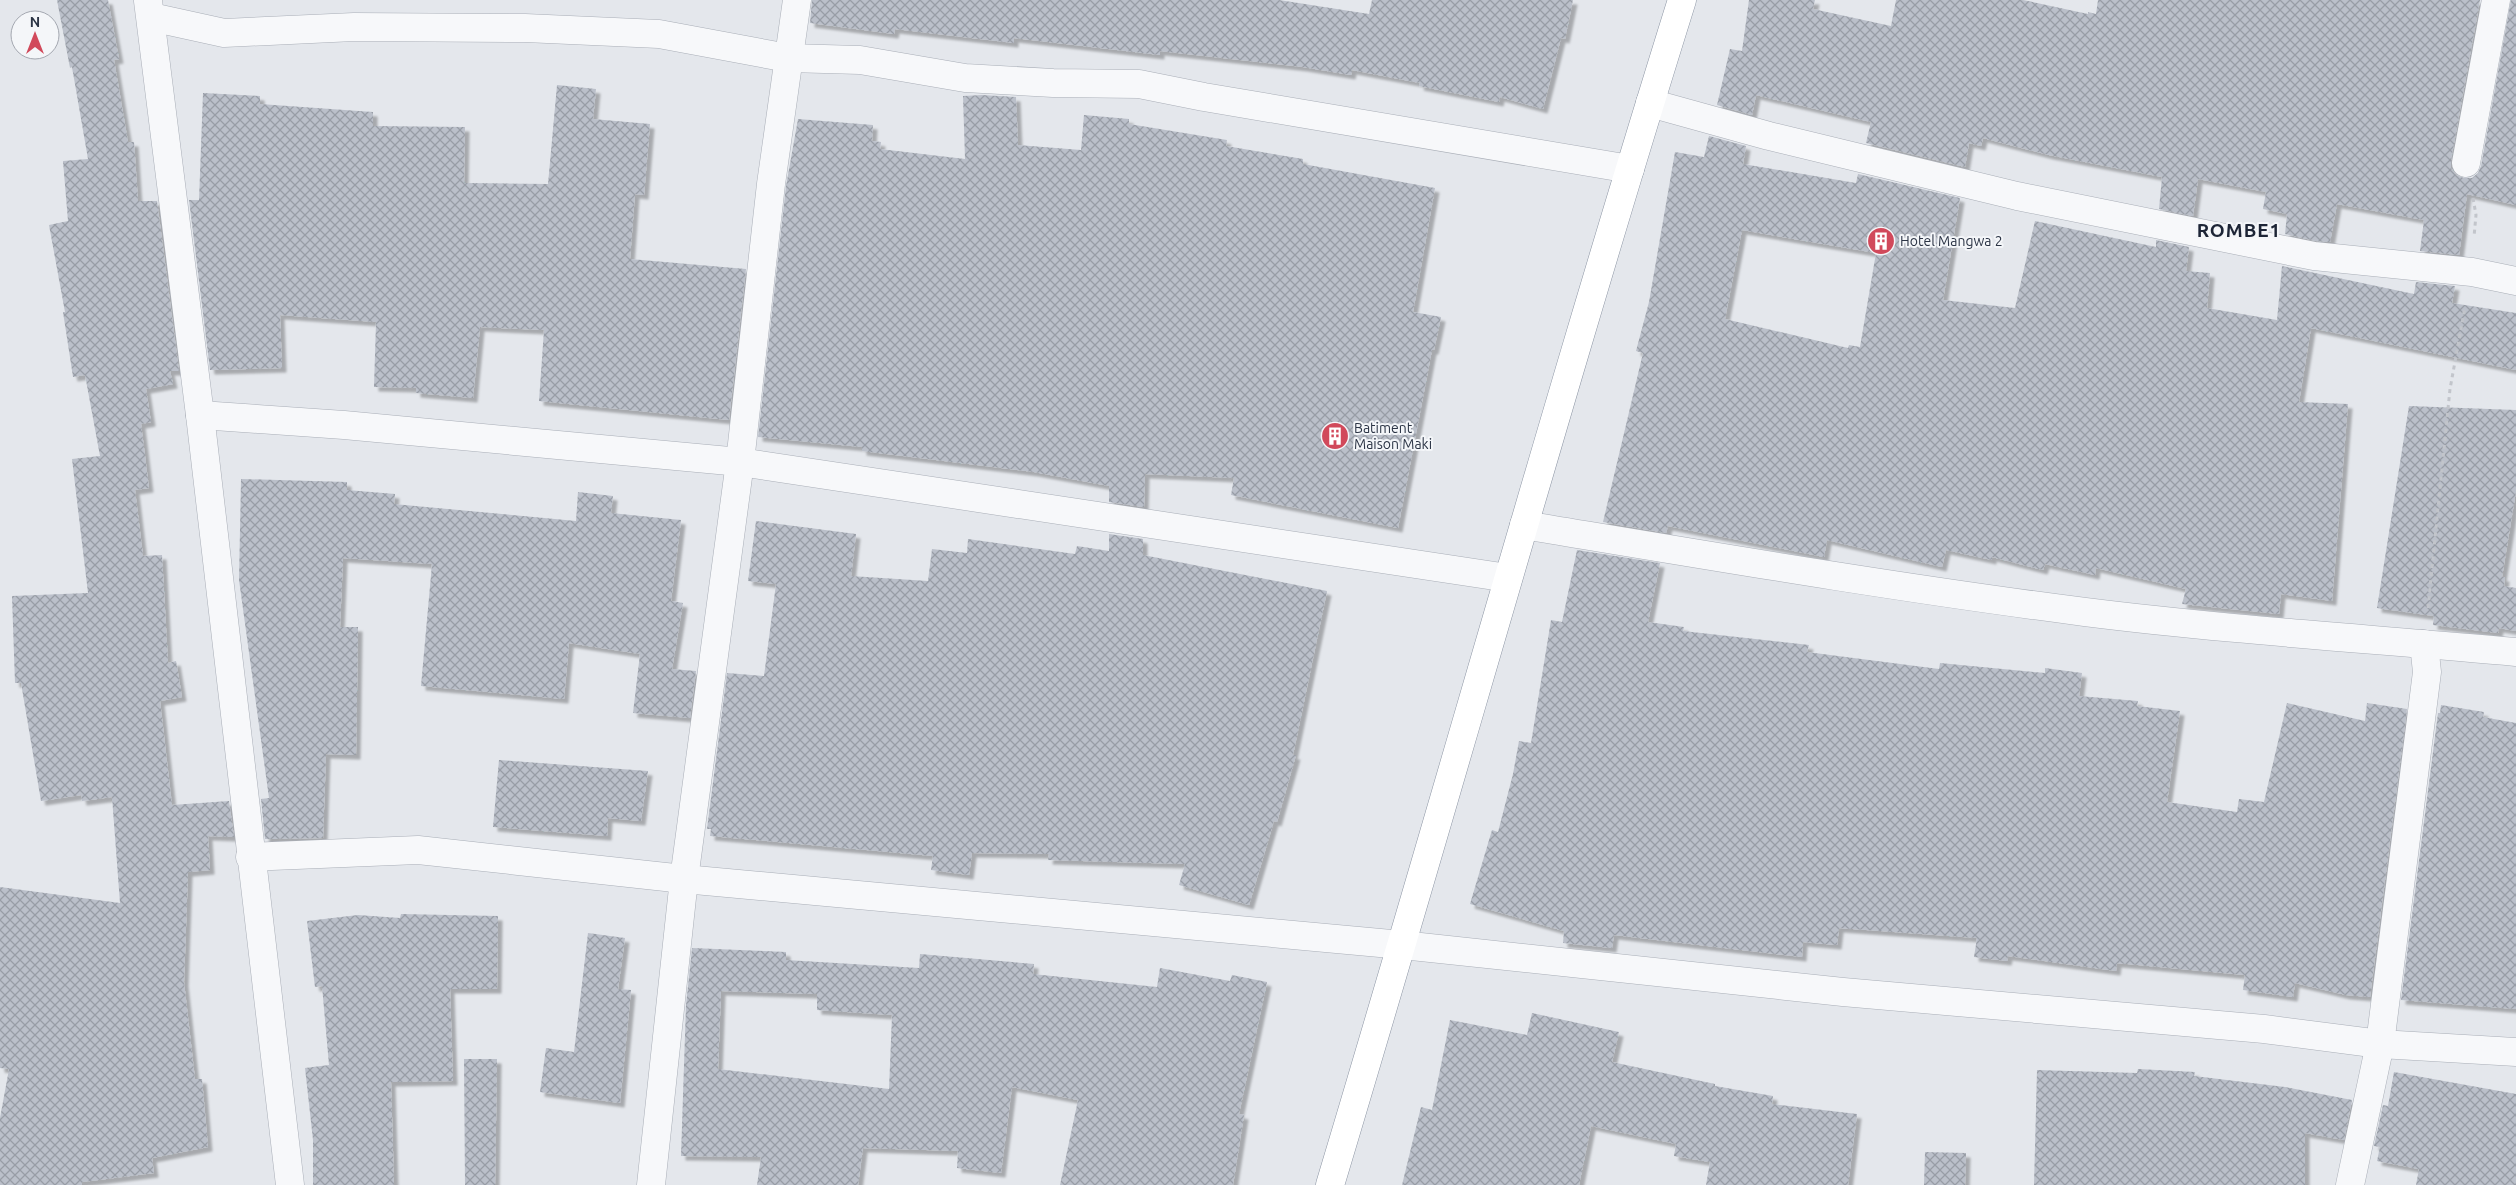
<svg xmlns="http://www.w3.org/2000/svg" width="2516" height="1185" font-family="Ubuntu,sans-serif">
  <defs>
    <pattern id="building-cross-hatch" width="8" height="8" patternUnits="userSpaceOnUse" patternTransform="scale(1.25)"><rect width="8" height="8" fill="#bbc0ca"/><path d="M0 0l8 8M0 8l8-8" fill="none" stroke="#989da6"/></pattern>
    <filter id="shadow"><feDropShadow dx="4.5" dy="4.5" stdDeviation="1" flood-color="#0004"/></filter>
  </defs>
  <rect width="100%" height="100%" fill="#e4e7ec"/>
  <!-- building -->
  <g fill="url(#building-cross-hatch)" fill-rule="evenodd" filter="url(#shadow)">
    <path d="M57,0H108L119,59L114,60L128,142H134L138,201H157L179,371H170L173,384L146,389L151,422L141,424L149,488L135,490L143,556L162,555L168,663L176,661L182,697L160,701L172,805L229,801L234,837L208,836L210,870L188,872L184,982L195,1079H202L208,1147L152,1158L154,1173L82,1182V1185H0V1118L9,1069L0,1068V887L120,903L112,797L82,801L81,795L41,801L21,683H15L12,596L88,593L72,459L100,456L85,375L73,377L63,312H65L49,225L68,221L63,161L88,159L72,67L70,68Z"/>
    <path d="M812,0H1279L1369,14L1372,0H1573L1565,39L1561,38L1543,109L1500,97L1499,102L1419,86L1420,83L1352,70L1351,75L1303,67L1160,51V55L1014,38V43L895,29L894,34L810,23Z"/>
    <path d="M1749,0H1815L1813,9L1891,26L1896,0H2023L2088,14V12L2096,14L2098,0H2480L2451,160V168L2456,175L2464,178H2472L2478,173L2481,166L2511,0H2516V205L2467,194L2459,255L2420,251L2424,220L2337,204L2330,242L2316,241L2285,234L2287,214L2263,209L2266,192L2198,179L2193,216L2159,209L2162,177L2049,155L1983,138L1981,146L1969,143L1965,167L1866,143L1871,122L1756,95L1752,115L1717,105L1730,49L1742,51Z"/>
    <path d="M557,85L596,89L593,119L650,124L644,195L635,194L630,259L746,269L729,420L539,401L544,330L480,327L473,398L416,393V388L374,387L376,322L280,315L282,368L210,370L189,200H199L203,93L260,96V104L373,112V126L465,127L464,183L548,184Z"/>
    <path d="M982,95L1016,97L1018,145L1081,150L1084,115L1129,119V124L1227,140L1226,146L1303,159V164L1435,188L1413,312L1441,317L1434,350H1432L1398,528L1231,495L1234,478L1145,474L1144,507L1109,502V486L1034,472L862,451V447L758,437L786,186L798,119L873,125L872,141L881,142L880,149L965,159L963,96Z"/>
    <path d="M1709,136L1746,146L1743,164L1856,183L1858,174L1960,198L1943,300L2015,308L2035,221L2156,247V240L2189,247L2186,271L2210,273L2207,308L2277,320L2282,266L2414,294L2416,282L2455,286L2452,303L2516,313V370L2311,328L2299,402L2348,404L2332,601L2281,594L2279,614L2182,604L2186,589L2096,568L2095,575L2045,564L2043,570L1992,557V560L1946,550L1942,567L1827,540L1824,557L1668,526L1666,533L1603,522L1643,353L1636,351L1649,302L1675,152L1704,157ZM1742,230L1876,253L1860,347L1849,345L1848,348L1725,319Z"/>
    <path d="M2409,406L2516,410V491L2502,577H2505L2504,586L2516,588V631L2499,628L2498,633L2433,625L2434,616L2377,608Z"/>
    <path d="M241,479L347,482V490L395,494L394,504L576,521L578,492L613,496L611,513L681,520L671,601L683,603L672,669L696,671L690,718L633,713L640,654L569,643L564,699L421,686L432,564L343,558L340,627H358L356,755L326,754L323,838L265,839L261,799L269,798L239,580Z"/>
    <path d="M756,521L856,534L851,576L928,581L932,549L967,553L968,539L1075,554L1077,546L1109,551V534L1143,539V555L1327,591L1293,755H1296L1277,822L1274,821L1249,905L1179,885L1185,864L1048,860L1049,854L972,853L969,875L931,870L933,856L710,836L711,829H707L727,673L764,676L776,584L748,581Z"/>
    <path d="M1577,550L1660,563L1648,622L1684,627L1683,631L1809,645L1807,652L1939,669L1940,663L2045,673V668L2082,673L2079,696L2138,701L2137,706L2180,711L2167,802L2237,812L2239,799L2264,802L2287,703L2365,721L2367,703L2407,709L2370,997L2346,995L2295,983L2293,997L2243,990L2245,975L2117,963L2116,971L2008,956L2007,961L1974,957L1977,938L1839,928L1837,945L1803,942L1802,957L1614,935L1612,948L1563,943L1564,931L1470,904L1492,830L1498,832L1513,774L1519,741L1531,743L1551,620L1562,622Z"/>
    <path d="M2441,705L2484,712L2483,717L2516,723V1009L2401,1000L2438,713H2440Z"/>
    <path d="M499,760L648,771L641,821L608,818L607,836L493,827Z"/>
    <path d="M401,914L498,916L497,989H450L453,1081L391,1082L394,1185H313V1140L305,1068L329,1065L322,986L315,987L307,921L358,915L400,918Z"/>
    <path d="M588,933L625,938L618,989L631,990L620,1103L540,1092L546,1048L574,1052Z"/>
    <path d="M692,948L786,952V960L919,968L920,954L1034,964L1033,974L1157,987L1160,968L1230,981L1232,975L1267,982L1239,1114L1244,1115L1233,1185H1060L1078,1100L1012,1087L1001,1173L957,1168L958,1151L863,1148L858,1185H757L761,1157L681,1156L686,1005ZM721,991L817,994V1010L892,1015L889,1089L718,1069Z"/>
    <path d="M1532,1013L1619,1032L1612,1062L1715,1084V1086L1773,1096L1772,1104L1857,1114L1848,1185H1706L1710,1162L1674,1156L1676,1144L1591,1126L1579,1185H1402L1421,1107L1432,1110L1450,1020L1527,1035Z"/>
    <path d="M464,1059H497L495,1185H465Z"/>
    <path d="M2138,1069L2195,1072L2194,1076L2285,1087L2352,1100L2344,1140L2305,1133V1185H2034L2037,1070L2137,1073Z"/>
    <path d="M2394,1072L2516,1094V1185H2416L2419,1169L2377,1161L2380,1147L2374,1146L2383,1105L2388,1106Z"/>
    <path d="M1925,1152L1966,1153L1965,1185H1924Z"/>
  </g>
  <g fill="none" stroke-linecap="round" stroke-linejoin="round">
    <!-- street casing -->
    <g stroke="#a9aeb7" stroke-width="29">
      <g id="street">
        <path d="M148,1L200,415L290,1185"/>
        <path d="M151,17L224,33L354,27L525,28L659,34L788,58L860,60L965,78L1053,83L1139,84L1204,97L1630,169"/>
        <path d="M1650,103L1769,136L2017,196L2314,256L2472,272L2516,281"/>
        <path d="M2466,163L2496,0"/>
        <path d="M200,415L344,425L740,462L1508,578"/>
        <path d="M1524,525C1711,556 1898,588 2085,612C2228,630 2373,639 2516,652"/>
        <path d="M250,857L418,850L684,879L1402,945L1843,992L2264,1029L2380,1044L2516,1052"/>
        <path d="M651,1185L684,879L740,462L771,184L797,0"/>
        <path d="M2350,1185L2380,1044L2427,672L2424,644"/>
      </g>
    </g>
    <!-- highway casing -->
    <g stroke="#8b94a3" stroke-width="29">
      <path id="highway" d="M1330,1185C1449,790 1559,393 1682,0"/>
    </g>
    <!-- path -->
    <g stroke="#c2c5cb" stroke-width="3" stroke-dasharray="4 4" stroke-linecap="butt">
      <path d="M2473,198L2476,215L2474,237"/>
      <path d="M2428,608L2450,389L2465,307"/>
    </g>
    <!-- street -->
    <use href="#street" stroke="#f7f8fa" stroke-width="28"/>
    <!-- highway -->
    <use href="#highway" stroke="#fff" stroke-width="28"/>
  </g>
  <!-- icons -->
  <defs>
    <g id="building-disc" transform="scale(1.4375)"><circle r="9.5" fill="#d1495b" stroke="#f4f6f9"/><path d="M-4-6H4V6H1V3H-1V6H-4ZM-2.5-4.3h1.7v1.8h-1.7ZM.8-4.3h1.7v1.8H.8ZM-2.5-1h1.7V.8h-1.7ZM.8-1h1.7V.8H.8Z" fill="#fff"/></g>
  </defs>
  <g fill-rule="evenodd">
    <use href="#building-disc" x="1881" y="241"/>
    <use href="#building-disc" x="1335" y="436"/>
  </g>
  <g text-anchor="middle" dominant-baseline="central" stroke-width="4" stroke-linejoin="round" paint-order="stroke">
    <!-- poi labels -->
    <g font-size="14" fill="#2b3445" stroke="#f4f6f9" text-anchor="start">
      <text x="1900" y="241">Hotel Mangwa 2</text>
      <text x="1354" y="428">Batiment<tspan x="1354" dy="16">Maison Maki</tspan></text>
    </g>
    <!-- district labels -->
    <g font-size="19" font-weight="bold" letter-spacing="1" fill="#1d2536" stroke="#f4f6f9">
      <text x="2239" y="230">ROMBE1</text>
    </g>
  </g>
  <!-- north arrow -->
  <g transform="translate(35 35)"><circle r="24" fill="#f4f6f9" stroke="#a4a8b1"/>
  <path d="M0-4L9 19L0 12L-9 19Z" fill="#d1495b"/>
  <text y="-8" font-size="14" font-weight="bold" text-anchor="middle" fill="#2b3445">N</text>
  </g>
</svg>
